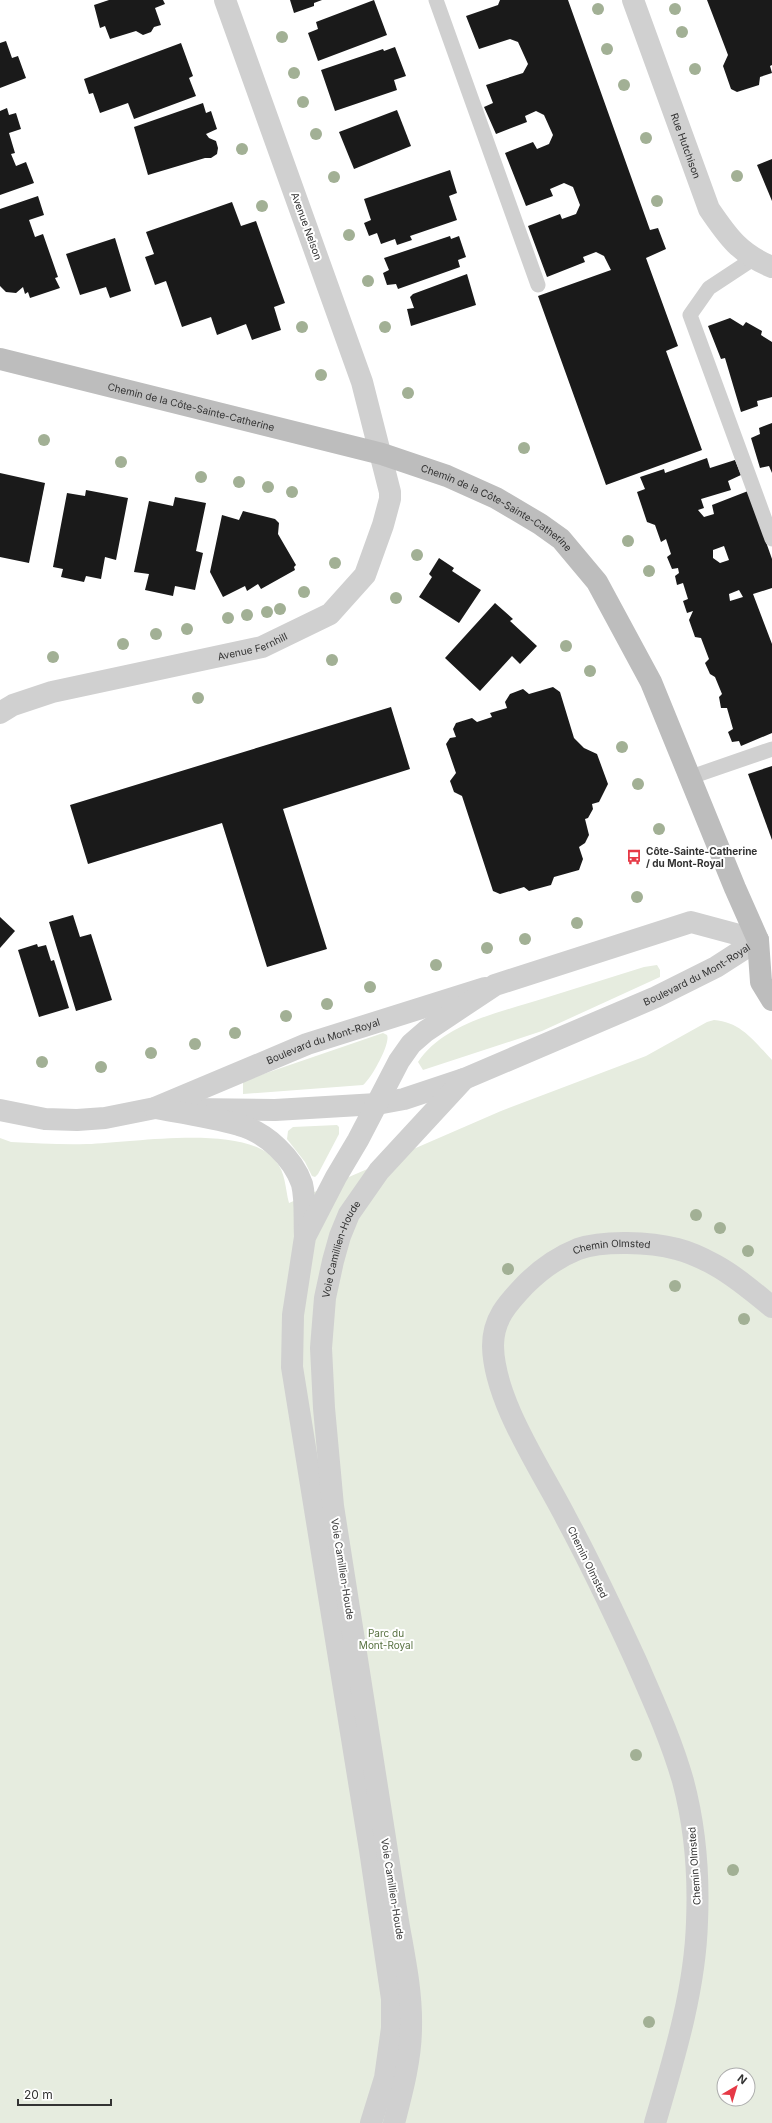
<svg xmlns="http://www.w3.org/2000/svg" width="772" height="2123" font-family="Inter,sans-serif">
  <rect width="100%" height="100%" fill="#fff"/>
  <!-- green -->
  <g fill="#e6ecdf" fill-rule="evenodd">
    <path d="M657,965L660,970V977L542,1031L423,1070L418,1062C445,1022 502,1012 545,998C578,988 611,977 644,967Z"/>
    <path d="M714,1020C741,1022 754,1041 772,1060V2123H0V1138L11,1142C36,1143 62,1145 87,1144C131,1143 245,1123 275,1160C286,1173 285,1188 289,1203L501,1111L646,1056L707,1022ZM724,2075H748V2099H724Z"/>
    <path d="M383,1033L387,1035C391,1043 371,1079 363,1085L243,1094V1081Z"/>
    <path d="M337,1125L339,1127V1134L318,1174L315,1177L312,1176L305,1162L287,1139L288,1131L293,1127Z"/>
  </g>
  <!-- building -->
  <g fill="#1a1a1a" fill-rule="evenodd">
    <path d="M109,0H163L165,4L155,8L161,25L154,27L151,32L143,35L136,31L110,39L105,26L100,28L94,5Z"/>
    <path d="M290,0H322L314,3V6L294,13Z"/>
    <path d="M374,0L387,35L318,61L308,33L318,29L316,22Z"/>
    <path d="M500,0H568L650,230L658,228L666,249L646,258L678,346L666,351L702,450L606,485L538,296L611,270L604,256L596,252L583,257L585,262L547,277L528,226L560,214L562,219L576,214L580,205L573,187L564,183L550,189L553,196L526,206L505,153L533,142L537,149L549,144L553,135L544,115L536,111L525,116L527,122L496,134L484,107L493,103L486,85L523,73L528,64L518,42L510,39L479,49L466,16L498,5Z"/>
    <path d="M707,0H772V65L770,66L772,73L760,77L759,85L737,92L731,89L723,66L728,55Z"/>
    <path d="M6,41L12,58L18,56L26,78L0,88V43Z"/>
    <path d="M181,43L193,76L189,78L196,96L134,119L128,103L100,113L93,93L89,94L84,79Z"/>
    <path d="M395,47L406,76L394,80L397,90L335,111L321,70L383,49L384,51Z"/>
    <path d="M203,103L206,113L211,111L217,129L206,134L209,138L216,141L218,148L217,154L211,158H205L148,175L134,127Z"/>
    <path d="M7,108L9,115L16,113L21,129L9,133L15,153L11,154L16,166L26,162L34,183L0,195V111Z"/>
    <path d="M397,110L411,146L354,169L339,132Z"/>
    <path d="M772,159V201L757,165Z"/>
    <path d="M450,170L457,193L449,196L457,220L410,236L412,240L397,245L395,239L381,244L377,233L369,236L364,223L371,220L364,199Z"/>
    <path d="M38,196L44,215L29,220L35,237L43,234L58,277L55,278L60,288L30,298L28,292L25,294L23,287L16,293L6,292L0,286V209Z"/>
    <path d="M232,202L241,226L256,221L285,303L274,307L281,330L252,340L246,324L217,335L211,317L182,327L166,281L155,285L145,257L154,254L146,232Z"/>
    <path d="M450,236L451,239L459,236L466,257L458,260L460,267L398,289L396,284L387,285L383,273L389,270L384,258Z"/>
    <path d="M115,238L131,291L110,298L106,287L80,295L66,254Z"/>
    <path d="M467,274L476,305L411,326L407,309L414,308L410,297L413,294Z"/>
    <path d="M730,318L743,326L746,322L762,331L761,335L772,342V397L757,401L758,406L741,412L725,358L721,359L708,326Z"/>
    <path d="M772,423V473L769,466L760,468L751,438L760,434L759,428Z"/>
    <path d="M707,458L710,468L735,460L741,475L728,481L731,490L701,499L704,508L698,510L704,517L714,514L712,505L748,491L772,559V588L753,594L772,644V733L741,746L739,741L732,742L728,732L733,729L727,708H721L719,697L722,694L715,677L710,674L705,663L709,659L701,638L695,637L689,620L693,611L687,613L683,601L688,599L683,583L677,585L675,576L679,573L678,568L672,569L667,557L671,554L666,539L661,542L655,525L647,522L637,492L645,489L640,477L664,469L665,473ZM724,546L729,560L720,563L713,558V550ZM739,590L743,597L730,601L729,594Z"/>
    <path d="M0,473L45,483L29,563L0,557Z"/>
    <path d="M86,490L128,498L116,560L105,557L101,579L86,576L84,582L61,577L63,569L53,567L67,493L85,496Z"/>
    <path d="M175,497L206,503L196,551L203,553L195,590L175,586L173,596L145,590L149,574L134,572L149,501L173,506Z"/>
    <path d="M243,511L275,519L279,523L278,534L296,565L294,567L295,570L261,589L258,584L247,591L245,586L223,597L210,572L222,515L239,520Z"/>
    <path d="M439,558L454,568L452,571L481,590L459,623L419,597L432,577L429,574Z"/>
    <path d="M495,603L513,619L510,621L537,646L520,664L512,656L480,691L445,658Z"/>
    <path d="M553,687L560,692L574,738L584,748L597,754L608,784L599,802L592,804L593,809L588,818L585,819L589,835L585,843L579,847L583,859L579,870L554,877L551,885L529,891L524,887L500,894L493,891L462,796L454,792L450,781L456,773L446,744L450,738L456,737L453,729L456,723L472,718L477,722L492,717L490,713L507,708L505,702L510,694L523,689L529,694Z"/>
    <path d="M391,707L410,769L283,809L327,949L267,967L222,823L88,864L70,805Z"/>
    <path d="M772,766V840L748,774Z"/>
    <path d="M73,915L80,937L91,934L112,1000L76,1011L49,922Z"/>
    <path d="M0,917L15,931L0,948Z"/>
    <path d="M37,944L38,947L46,945L51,961L54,960L69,1008L39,1017L18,950Z"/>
  </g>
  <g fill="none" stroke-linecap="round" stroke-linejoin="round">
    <!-- service -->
    <g stroke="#d0d0d0" stroke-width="15">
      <path d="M436,0L538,285"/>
      <path d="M753,259L709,288L690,315L772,539"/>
      <path d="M691,777L772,749"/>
    </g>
    <!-- pedestrian -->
    <path stroke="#d0d0d0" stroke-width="22" id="s1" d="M655,2123C674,2058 695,1990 697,1922C699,1875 695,1826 683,1781C671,1739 653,1700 636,1661C614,1613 591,1564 566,1518C541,1469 494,1401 493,1346C493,1319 507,1304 525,1285C540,1270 558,1257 578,1249C604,1240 650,1242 677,1249C689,1252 704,1259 715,1265C735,1276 754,1292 772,1307"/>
    <!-- minor -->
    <g stroke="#d0d0d0" stroke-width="22">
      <path id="s2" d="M633,0L709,209C728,237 740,254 772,267"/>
      <path id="s3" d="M0,713L13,705L52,692L262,647L330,614L365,575L383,525L390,499V492L362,382L225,0"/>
      <path d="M190,1109L275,1110L377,1104L404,1099L464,1079"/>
      <path id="s4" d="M0,1110L45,1119L77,1120L105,1118L155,1108L307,1044L485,988"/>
    </g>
    <!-- tertiary -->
    <g stroke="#d0d0d0" stroke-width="22">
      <path d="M155,1108C183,1113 212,1117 239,1125C266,1132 293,1158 302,1184C306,1200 304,1220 305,1236"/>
      <path d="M371,2123L385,2078L392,2028V1999L370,1850L292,1367L293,1315L305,1237L336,1177L358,1140L399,1061L411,1044L426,1031L495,985L691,922L758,940"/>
      <path id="s5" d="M394,2123C402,2092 411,2059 411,2027C412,1992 404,1956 398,1921L333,1506L324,1408L321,1348L325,1298L333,1261L340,1236L349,1214L379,1171L464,1079L656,997L716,967L758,940"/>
    </g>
    <!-- secondary -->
    <path stroke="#bdbdbd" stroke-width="22" id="s6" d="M0,359L382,454L447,476L496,498L540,524L561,539L597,582L651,682L735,888L758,940L761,982L772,1000"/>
  </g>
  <!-- trees -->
  <g fill="#a2b095">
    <circle cx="598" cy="9" r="6"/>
    <circle cx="675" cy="9" r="6"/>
    <circle cx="682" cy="32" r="6"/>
    <circle cx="282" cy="37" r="6"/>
    <circle cx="607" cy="49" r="6"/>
    <circle cx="695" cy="69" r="6"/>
    <circle cx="294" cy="73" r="6"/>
    <circle cx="624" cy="85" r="6"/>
    <circle cx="303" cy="102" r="6"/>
    <circle cx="316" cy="134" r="6"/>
    <circle cx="646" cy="138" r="6"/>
    <circle cx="242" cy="149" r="6"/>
    <circle cx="737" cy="176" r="6"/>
    <circle cx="334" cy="177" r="6"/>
    <circle cx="657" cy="201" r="6"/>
    <circle cx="262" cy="206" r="6"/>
    <circle cx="349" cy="235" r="6"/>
    <circle cx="368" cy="281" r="6"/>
    <circle cx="302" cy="327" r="6"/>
    <circle cx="385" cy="327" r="6"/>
    <circle cx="321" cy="375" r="6"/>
    <circle cx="408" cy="393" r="6"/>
    <circle cx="44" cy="440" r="6"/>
    <circle cx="524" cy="448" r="6"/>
    <circle cx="121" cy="462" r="6"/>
    <circle cx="201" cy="477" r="6"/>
    <circle cx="239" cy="482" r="6"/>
    <circle cx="268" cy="487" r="6"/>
    <circle cx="292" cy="492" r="6"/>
    <circle cx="628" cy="541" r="6"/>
    <circle cx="417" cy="555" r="6"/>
    <circle cx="335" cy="563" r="6"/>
    <circle cx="649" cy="571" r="6"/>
    <circle cx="304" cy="592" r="6"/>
    <circle cx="396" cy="598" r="6"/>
    <circle cx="280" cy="609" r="6"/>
    <circle cx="267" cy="612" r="6"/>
    <circle cx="247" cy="615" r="6"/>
    <circle cx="228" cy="618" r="6"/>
    <circle cx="187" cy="629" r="6"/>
    <circle cx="156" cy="634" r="6"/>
    <circle cx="123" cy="644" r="6"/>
    <circle cx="566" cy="646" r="6"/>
    <circle cx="53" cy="657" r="6"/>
    <circle cx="332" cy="660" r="6"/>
    <circle cx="590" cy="671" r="6"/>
    <circle cx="198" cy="698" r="6"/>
    <circle cx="622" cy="747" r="6"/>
    <circle cx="638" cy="784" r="6"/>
    <circle cx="659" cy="829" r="6"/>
    <circle cx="637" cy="897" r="6"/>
    <circle cx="577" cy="923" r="6"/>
    <circle cx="525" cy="939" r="6"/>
    <circle cx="487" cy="948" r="6"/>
    <circle cx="436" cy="965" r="6"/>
    <circle cx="370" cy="987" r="6"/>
    <circle cx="327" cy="1004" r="6"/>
    <circle cx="286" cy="1016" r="6"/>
    <circle cx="235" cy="1033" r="6"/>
    <circle cx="195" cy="1044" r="6"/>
    <circle cx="151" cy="1053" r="6"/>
    <circle cx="42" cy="1062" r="6"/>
    <circle cx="101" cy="1067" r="6"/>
    <circle cx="696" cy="1215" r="6"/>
    <circle cx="720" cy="1228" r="6"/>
    <circle cx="748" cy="1251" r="6"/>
    <circle cx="508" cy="1269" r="6"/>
    <circle cx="675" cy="1286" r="6"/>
    <circle cx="744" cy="1319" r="6"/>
    <circle cx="636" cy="1755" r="6"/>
    <circle cx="733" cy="1870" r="6"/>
    <circle cx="649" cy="2022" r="6"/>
  </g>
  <!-- icons -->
  <defs>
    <g id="bus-bare" transform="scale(1.2)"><path d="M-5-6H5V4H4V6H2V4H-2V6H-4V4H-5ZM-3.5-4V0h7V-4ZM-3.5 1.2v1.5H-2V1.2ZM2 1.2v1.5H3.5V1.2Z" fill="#e63946" stroke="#fff" stroke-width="2.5" paint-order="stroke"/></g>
  </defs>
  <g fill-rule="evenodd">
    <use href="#bus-bare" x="634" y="857"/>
  </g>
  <g text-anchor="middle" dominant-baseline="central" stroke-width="4" stroke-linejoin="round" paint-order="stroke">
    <!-- street labels -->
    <g font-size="10" fill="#333" stroke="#fff">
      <text stroke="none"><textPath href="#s2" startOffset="155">Rue Hutchison</textPath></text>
      <text transform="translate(307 226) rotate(70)">Avenue Nelson</text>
      <text stroke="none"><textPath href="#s6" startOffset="197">Chemin de la Côte-Sainte-Catherine</textPath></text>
      <text stroke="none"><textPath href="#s6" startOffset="521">Chemin de la Côte-Sainte-Catherine</textPath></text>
      <text stroke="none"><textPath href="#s3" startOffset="262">Avenue Fernhill</textPath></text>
      <text stroke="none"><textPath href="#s5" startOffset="1354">Boulevard du Mont-Royal</textPath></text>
      <text stroke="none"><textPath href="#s4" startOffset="338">Boulevard du Mont-Royal</textPath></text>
      <text stroke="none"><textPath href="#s5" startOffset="885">Voie Camillien-Houde</textPath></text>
      <text stroke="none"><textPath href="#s1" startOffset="994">Chemin Olmsted</textPath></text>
      <text transform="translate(588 1562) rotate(64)">Chemin Olmsted</text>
      <text transform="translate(343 1569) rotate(81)">Voie Camillien-Houde</text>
      <text transform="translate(694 1866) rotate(-94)">Chemin Olmsted</text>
      <text transform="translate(393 1889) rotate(81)">Voie Camillien-Houde</text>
    </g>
    <!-- poi labels -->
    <g font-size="10" font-weight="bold" fill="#333" stroke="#fff" text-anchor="start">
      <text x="646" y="851">Côte-Sainte-Catherine<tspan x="646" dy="12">/ du Mont-Royal</tspan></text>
    </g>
    <!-- park labels -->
    <g font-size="10" fill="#56703f" stroke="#fff">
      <text x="386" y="1633">Parc du<tspan x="386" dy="12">Mont-Royal</tspan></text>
    </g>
  </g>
  <!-- north arrow -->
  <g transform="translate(736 2087) rotate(38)"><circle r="19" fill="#ffffff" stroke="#adadad"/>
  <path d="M0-3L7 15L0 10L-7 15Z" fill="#e63946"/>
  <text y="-6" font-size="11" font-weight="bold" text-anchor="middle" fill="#333333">N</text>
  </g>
  <!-- scale -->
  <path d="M18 2099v6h93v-6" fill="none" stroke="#333333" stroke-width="2"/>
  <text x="24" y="2099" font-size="12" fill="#333333" stroke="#ffffff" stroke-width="3" paint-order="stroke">20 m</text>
</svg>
